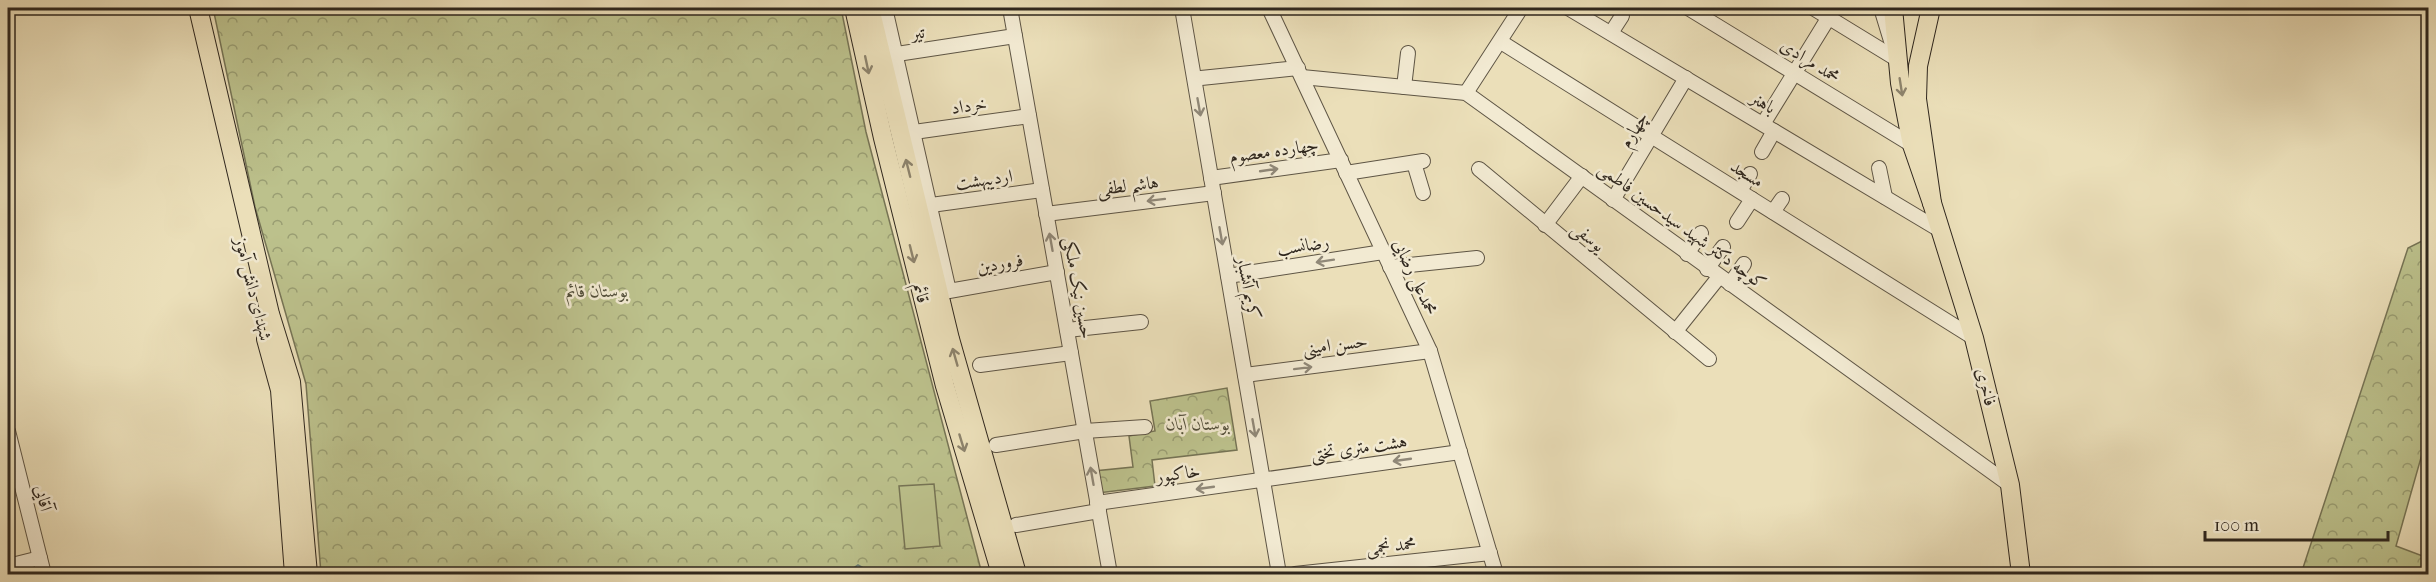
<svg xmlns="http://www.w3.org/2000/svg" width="2436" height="582" font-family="'IM FELL French Canon',Amiri,serif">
  <defs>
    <pattern id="park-crowns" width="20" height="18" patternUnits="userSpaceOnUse" patternTransform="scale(1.5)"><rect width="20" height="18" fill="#bcc18c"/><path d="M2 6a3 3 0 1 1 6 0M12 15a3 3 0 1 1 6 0" fill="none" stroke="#999d72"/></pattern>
    <pattern id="water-waves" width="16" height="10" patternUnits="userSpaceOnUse" patternTransform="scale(1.5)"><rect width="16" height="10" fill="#98bcb1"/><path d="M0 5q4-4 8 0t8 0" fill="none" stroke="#7c998f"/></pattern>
  </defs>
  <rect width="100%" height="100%" fill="#ebdfb9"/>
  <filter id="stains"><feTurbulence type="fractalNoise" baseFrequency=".00333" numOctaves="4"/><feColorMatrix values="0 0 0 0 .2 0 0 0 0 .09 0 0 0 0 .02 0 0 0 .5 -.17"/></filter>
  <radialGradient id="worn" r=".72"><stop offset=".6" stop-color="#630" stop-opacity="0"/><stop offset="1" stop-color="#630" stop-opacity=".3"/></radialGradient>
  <!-- park -->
  <g fill="url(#park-crowns)" stroke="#767455" stroke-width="1.5">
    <path d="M213,8H841L866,132L982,574H321L306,384L255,207Z"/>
    <path d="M2428,238V433L2396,546L2428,558V574H2301L2408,248Z"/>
    <path d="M1227,388L1237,450L1152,460L1155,486L1098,493L1094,471L1133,467L1129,436L1155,431L1150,401Z"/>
  </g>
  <!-- pitch -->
  <path fill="#bcc18c" stroke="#767455" stroke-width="1.5" d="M934,484L940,546L905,549L899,486Z"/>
  <!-- water -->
  <path fill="url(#water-waves)" stroke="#6e8076" stroke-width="1.5" d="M858,565L869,571V574H845Z"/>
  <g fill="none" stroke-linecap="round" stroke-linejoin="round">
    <!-- minor casing -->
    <g stroke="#5e5545" stroke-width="16">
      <g id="minor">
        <path d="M885,8L949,291L1057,272"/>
        <path d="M1010,8L1110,574"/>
        <path d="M1182,8L1279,574"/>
        <path d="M1269,8L1430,351L1496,574"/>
        <path d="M1568,8L1938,229"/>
        <path d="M1688,8L1912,145"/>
        <path d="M1813,8L1898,60"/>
        <path d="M1881,8L1891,41"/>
        <path d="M1611,33L1622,16"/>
        <path d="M1501,42L1974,338"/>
        <path d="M897,54L1015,36"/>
        <path d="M1302,77L1466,93L2010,485"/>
        <path d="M1201,78L1298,68"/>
        <path d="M1404,87L1408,53"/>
        <path d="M1466,93L1521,8"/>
        <path d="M1763,124L1829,17"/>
        <path d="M914,132L1029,116"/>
        <path d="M1762,152L1774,131"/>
        <path d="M1414,163L1423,193"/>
        <path d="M1879,168L1885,197"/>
        <path d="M1479,169L1709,359"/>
        <path d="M1346,173L1423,161"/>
        <path d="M1211,178L1341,160"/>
        <path d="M1740,191L1750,174"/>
        <path d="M1613,200L1686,78"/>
        <path d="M931,205L1042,190"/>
        <path d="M1773,212L1782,199"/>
        <path d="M1046,214L1214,193"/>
        <path d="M1737,222L1752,199"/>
        <path d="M1545,225L1582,176"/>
        <path d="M1687,254L1701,233"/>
        <path d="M1390,267L1477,258"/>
        <path d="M1707,269L1723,247"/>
        <path d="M1228,276L1383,252"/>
        <path d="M1730,284L1744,264"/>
        <path d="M1067,330L1141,322"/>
        <path d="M1675,332L1719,277"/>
        <path d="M980,365L1071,353"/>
        <path d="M1245,375L1430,351"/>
        <path d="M8,431L44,574"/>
        <path d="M996,445L1085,431L1145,427"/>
        <path d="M1097,503L1460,452"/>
        <path d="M1016,525L1099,511"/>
        <path d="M8,566L40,558"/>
        <path d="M1295,574L1490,553"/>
      </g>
    </g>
    <!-- major casing -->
    <g stroke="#2f271e" stroke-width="20">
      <g id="major">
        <path d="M198,8L270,314L291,382L308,574"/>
        <path d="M854,8L883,138L945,386L1001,574"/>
        <path d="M870,8L950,339L1017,574"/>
        <path d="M1893,8L1900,83L1912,145L1932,203L1917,99L1918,66L1931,8"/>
        <path d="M1932,203L1974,338L2010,485L2021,574"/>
        <path d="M266,339L280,390L294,574"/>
      </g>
    </g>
    <!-- minor -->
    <use href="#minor" stroke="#f2ead2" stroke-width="14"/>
    <!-- major -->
    <use href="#major" stroke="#ebdfb9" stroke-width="18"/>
  </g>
  <!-- one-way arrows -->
  <defs><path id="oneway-shaft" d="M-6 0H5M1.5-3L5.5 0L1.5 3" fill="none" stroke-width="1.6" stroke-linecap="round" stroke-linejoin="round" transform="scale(1.5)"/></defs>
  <g stroke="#8d836c">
    <use href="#oneway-shaft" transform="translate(867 65) rotate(78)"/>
    <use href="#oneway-shaft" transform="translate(1901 87) rotate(81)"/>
    <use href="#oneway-shaft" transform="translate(908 168) rotate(-104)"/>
    <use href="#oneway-shaft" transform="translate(912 254) rotate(76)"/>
    <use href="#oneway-shaft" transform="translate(955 357) rotate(-106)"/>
    <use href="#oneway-shaft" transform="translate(962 443) rotate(73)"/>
  </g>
  <g stroke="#908878">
    <use href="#oneway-shaft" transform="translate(1199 107) rotate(80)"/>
    <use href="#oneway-shaft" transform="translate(1269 170) rotate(-8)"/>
    <use href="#oneway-shaft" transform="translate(1156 200) rotate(173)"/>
    <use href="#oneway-shaft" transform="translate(1221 236) rotate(80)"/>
    <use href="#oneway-shaft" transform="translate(1051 242) rotate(-100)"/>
    <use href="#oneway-shaft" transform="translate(1325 261) rotate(171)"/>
    <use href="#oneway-shaft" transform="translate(1303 368) rotate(-7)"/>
    <use href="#oneway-shaft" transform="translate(1254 428) rotate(80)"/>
    <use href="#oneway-shaft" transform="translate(1402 460) rotate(172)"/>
    <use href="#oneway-shaft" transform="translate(1092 476) rotate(-100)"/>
    <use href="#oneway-shaft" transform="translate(1205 488) rotate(172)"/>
  </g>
  <g text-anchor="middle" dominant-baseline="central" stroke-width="5" stroke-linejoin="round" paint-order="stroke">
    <!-- street labels -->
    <g font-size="18" fill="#2f271e" stroke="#f2ead2">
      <text transform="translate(918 33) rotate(-9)">تیر</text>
      <text transform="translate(1810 61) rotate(32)">محمد مرادی</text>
      <text transform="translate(1763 103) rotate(31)">باهنر</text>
      <text transform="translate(969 106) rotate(-8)">خرداد</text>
      <text transform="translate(1634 130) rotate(-59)">چهارم</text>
      <text transform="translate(1274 151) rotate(-8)">چهارده معصوم</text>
      <text transform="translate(1747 174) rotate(32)">مسجد</text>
      <text transform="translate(984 180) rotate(-8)">اردیبهشت</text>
      <text transform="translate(1128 186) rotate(-7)">هاشم لطفی</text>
      <text transform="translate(1682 226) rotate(36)">کوچه دکتر شهید سیدحسین فاطمی</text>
      <text transform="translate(1588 237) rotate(39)">یوسفی</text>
      <text transform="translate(1303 246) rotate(-9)">رضانسب</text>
      <text transform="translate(1000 264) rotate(-10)">فروردین</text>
      <text transform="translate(1415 277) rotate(65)">محمدعلی رضایی</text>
      <text transform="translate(1078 288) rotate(80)">حسین نیک ملکی</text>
      <text transform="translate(1248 288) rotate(80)">کریم آتشبار</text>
      <text transform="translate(253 289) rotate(76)">شهدای دانش آموز</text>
      <text transform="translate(921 293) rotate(76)">قائم</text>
      <text transform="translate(1335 345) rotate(-7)">حسن امینی</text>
      <text transform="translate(1986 387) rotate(76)">فاخری</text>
      <text transform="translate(1359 448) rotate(-8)">هشت متری تختی</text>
      <text transform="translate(1178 474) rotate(-8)">خاکپور</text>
      <text transform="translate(43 498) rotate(76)">آقایی</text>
      <text transform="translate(1391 546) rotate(-6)">محمد نجمی</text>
    </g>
    <!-- park labels -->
    <g font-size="18" font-style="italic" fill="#524e3a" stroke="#f2ead2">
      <text x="597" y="291">بوستان قائم</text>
      <text x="1198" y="424">بوستان آبان</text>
    </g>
  </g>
  <!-- margin -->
  <rect width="2436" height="582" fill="none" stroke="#ebdfb9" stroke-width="30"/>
  <rect x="9" y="9" width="2418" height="564" fill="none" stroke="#2f271e" stroke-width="3"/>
  <rect x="15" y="15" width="2406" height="552" fill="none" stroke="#2f271e" stroke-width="1.5"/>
  <!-- scale -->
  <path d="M2205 531v9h183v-9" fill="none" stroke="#2f271e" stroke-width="3"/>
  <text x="2214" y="531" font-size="18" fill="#2f271e" stroke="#f2ead2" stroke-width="4.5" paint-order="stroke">100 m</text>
  <rect width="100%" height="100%" filter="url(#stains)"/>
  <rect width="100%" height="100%" fill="url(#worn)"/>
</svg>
